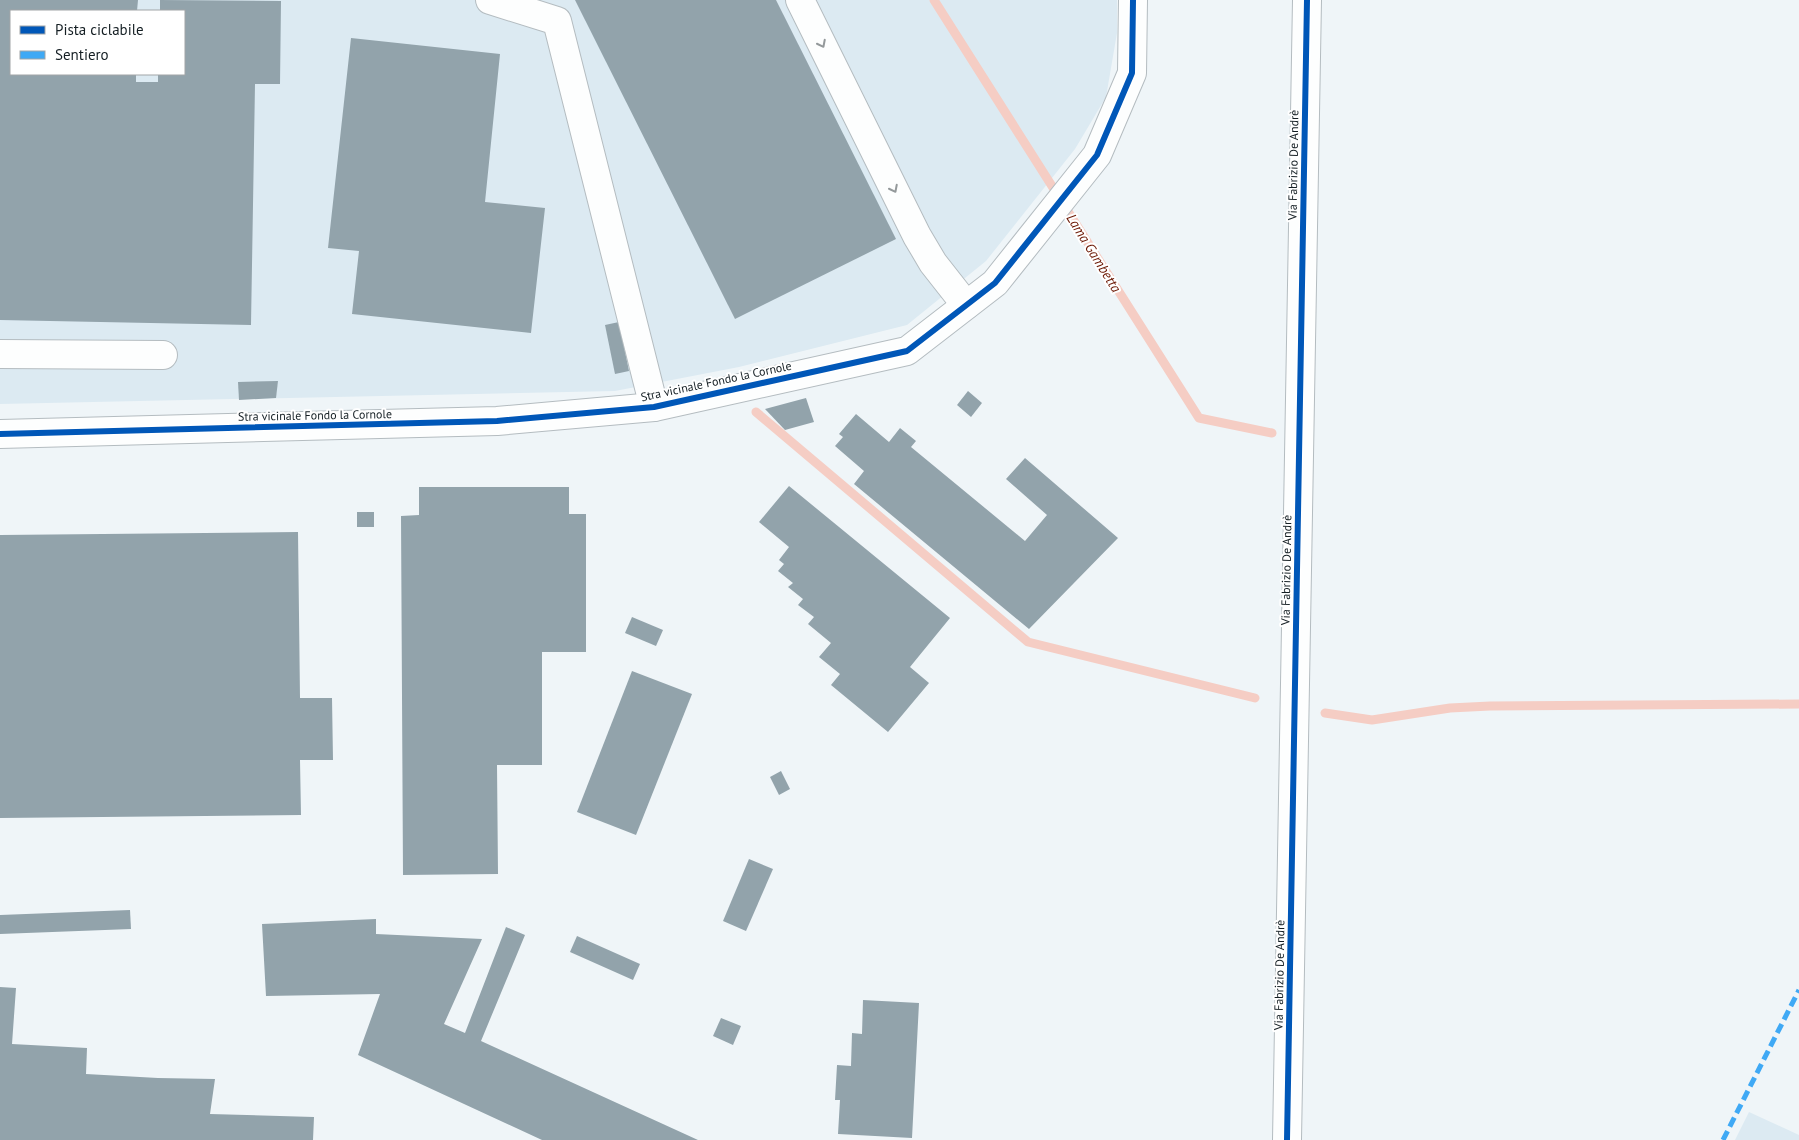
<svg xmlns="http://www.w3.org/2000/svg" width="1799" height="1140" font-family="'PT Sans',sans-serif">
  <rect width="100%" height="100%" fill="#eff5f8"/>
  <!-- built -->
  <g fill="#dceaf2" fill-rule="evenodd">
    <path d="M0,0H1117V33L1106,97L1075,149L986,261L907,325L739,367L615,391L0,404ZM11,11H184V74H11Z"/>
    <path d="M1749,1112L1799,1135V1140H1735Z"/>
  </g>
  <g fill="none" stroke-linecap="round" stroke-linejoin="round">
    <!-- stream -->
    <g stroke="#f5cdc4" stroke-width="9">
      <path d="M934,0L1199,418L1272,433"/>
      <path d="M756,412L1028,642L1255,698"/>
      <path d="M1325,713L1372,720L1450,708L1490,706L1799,704"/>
    </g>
  </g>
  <!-- building -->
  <g fill="#92a3ab">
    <path d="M0,0H138L137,11H11V74H136V82H158V74H184V11H160V0L281,1L280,84H255L251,325L0,320Z"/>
    <path d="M575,0H776L896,239L735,319Z"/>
    <path d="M351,38L500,54L485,202L545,208L531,333L352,314L359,251L328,248Z"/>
    <path d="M619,322L629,371L615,374L605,325Z"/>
    <path d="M278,381L276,398L239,400L238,382Z"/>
    <path d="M968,391L982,403L971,417L957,405Z"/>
    <path d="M806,398L814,422L785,430L765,409Z"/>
    <path d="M856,414L889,442L900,428L916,441L911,447L1025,541L1047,515L1006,479L1025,458L1118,538L1029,629L854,484L864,471L835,446L843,437L839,434Z"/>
    <path d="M789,486L950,618L910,667L929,683L888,732L831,685L840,674L819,657L831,643L808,624L814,617L798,605L803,599L788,587L793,583L778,571L784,564L779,560L789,547L759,522Z"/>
    <path d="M419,487H569V514H586V652H542V765H497L498,874L403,875L401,516L419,515Z"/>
    <rect x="357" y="512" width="17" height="15"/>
    <path d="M298,532L300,698H332L333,760H300L301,815L0,818V535Z"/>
    <path d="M632,617L663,630L656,646L625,633Z"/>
    <path d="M632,671L692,694L636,835L577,812Z"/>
    <path d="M781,771L790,789L779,795L770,777Z"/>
    <path d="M749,859L773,869L746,931L723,921Z"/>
    <path d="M130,910L131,929L0,934V915Z"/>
    <path d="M376,919V934L482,939L444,1024L465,1033L506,927L525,935L481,1041L698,1140H542L358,1055L380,994L266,996L262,924Z"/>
    <path d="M577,936L640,964L633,980L570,952Z"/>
    <path d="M0,987L16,988L12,1044L87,1048L86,1074L158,1078L215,1079L210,1114L314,1117L313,1140H0Z"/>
    <path d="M863,1000L919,1003L912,1138L838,1134L840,1100H835L837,1065L851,1066L852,1033L862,1034Z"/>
    <path d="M721,1018L741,1026L733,1045L713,1036Z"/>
  </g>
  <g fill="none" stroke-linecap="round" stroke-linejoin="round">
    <!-- minor casing -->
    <g stroke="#b4bcc0" stroke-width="30">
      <g id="minor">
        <path d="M490,0L557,21L654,407"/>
        <path d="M800,0L917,236L933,263L966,305"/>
        <path d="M0,354L163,355"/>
        <path d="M0,434L497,421L654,407L907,351L995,283L1097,155L1132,73L1133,0"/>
        <path d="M1287,1140L1307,0"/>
      </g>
    </g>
    <!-- minor -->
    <use href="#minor" stroke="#fdfefe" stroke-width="28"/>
    <!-- quiet -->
    <path stroke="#3fa9f5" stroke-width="5" stroke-dasharray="10 5" stroke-linecap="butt" d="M1723,1140L1799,990"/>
    <!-- cycleway casing -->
    <g stroke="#fff" stroke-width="9">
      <g id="cycleway">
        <path d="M0,434L497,421L654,407L907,351L995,283L1097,155L1132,73L1133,0"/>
        <path d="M1287,1140L1307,0"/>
      </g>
    </g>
    <!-- cycleway -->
    <use href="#cycleway" stroke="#0057b8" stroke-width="6"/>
  </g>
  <!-- one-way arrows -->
  <defs><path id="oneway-chevron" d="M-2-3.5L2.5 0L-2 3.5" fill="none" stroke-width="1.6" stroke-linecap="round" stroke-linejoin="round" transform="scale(1.25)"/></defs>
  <g stroke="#94999b">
    <use href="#oneway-chevron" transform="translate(822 44) rotate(63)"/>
    <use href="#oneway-chevron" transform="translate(894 189) rotate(63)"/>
  </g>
  <g text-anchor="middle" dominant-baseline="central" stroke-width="4" stroke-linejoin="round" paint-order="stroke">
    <!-- street labels -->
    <g font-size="12" fill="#141e23" stroke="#fff">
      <text transform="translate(1293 165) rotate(-89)">Via Fabrizio De Andrè</text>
      <text transform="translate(716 381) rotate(-12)">Stra vicinale Fondo la Cornole</text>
      <text transform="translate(315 415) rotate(-1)">Stra vicinale Fondo la Cornole</text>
      <text transform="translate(1286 570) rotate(-89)">Via Fabrizio De Andrè</text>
      <text transform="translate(1279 975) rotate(-89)">Via Fabrizio De Andrè</text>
    </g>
    <!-- water labels -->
    <g font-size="14" font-style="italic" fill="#6c1804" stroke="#fff">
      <text transform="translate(1094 253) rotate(58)">Lama Gambetta</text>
    </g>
  </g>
  <!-- legend -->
  <rect x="10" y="10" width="175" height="65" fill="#ffffff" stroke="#a1a5a7"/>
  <rect x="20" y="26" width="25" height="8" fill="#0057b8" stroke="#a1a5a7"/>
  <text x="55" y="35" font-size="15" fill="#141e23">Pista ciclabile</text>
  <rect x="20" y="51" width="25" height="8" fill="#3fa9f5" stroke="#a1a5a7"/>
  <text x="55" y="60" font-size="15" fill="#141e23">Sentiero</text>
</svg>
